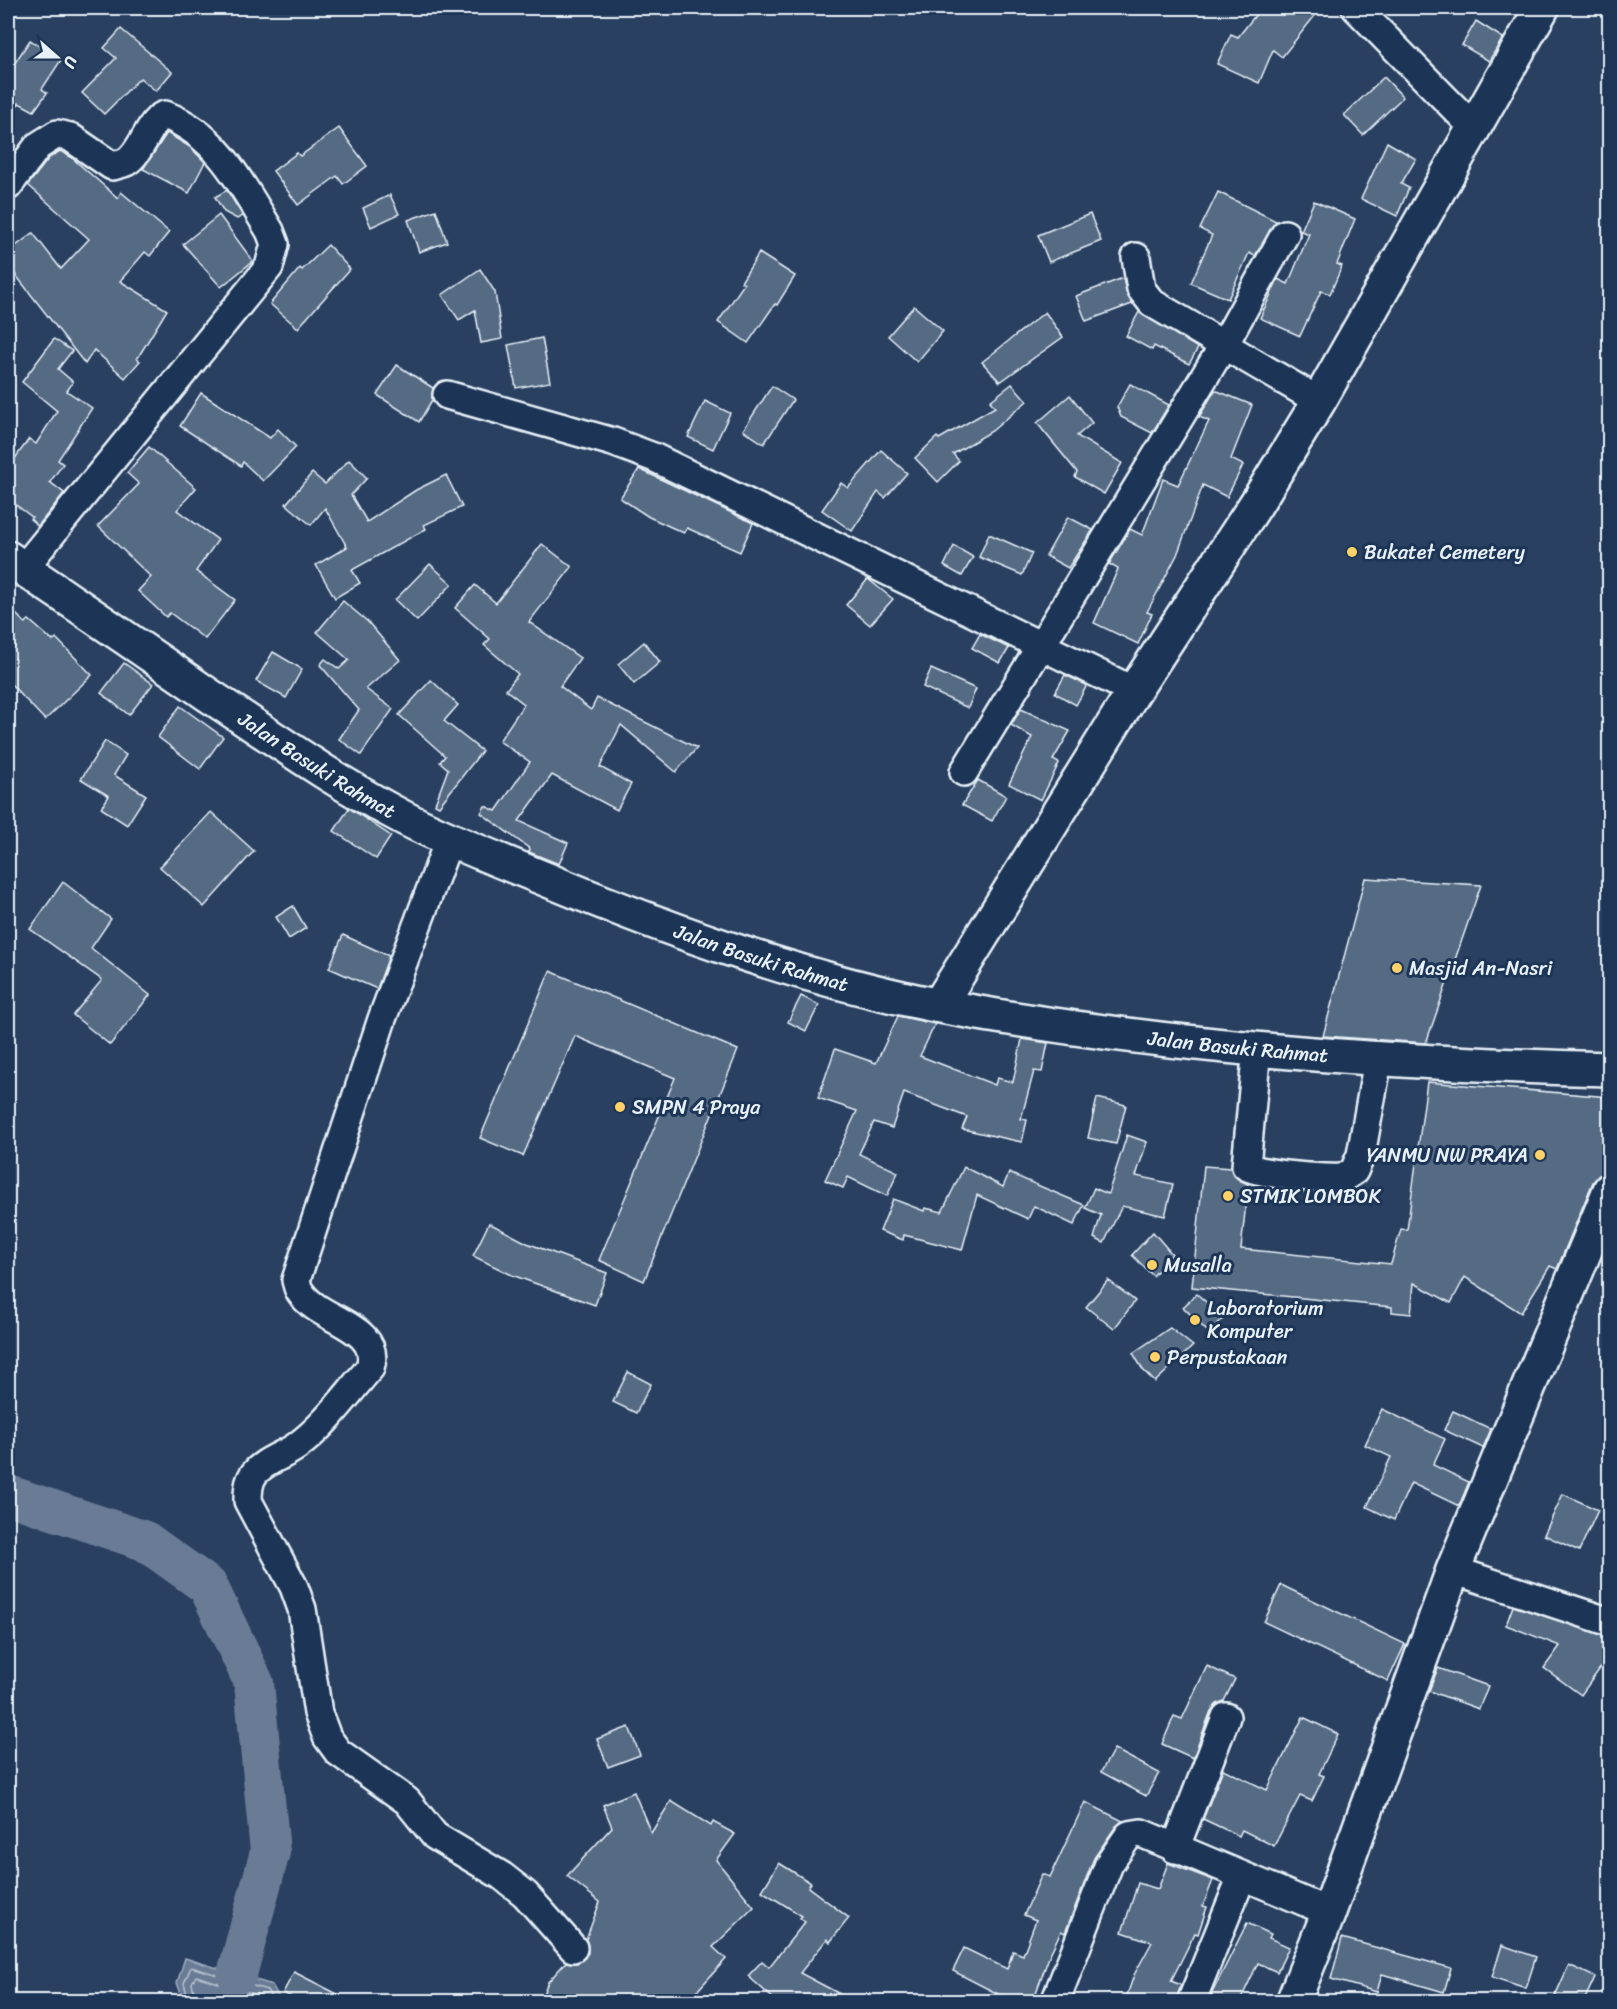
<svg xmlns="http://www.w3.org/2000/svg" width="1617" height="2009" font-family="Sriracha,sans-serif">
  <rect width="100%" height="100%" fill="#294061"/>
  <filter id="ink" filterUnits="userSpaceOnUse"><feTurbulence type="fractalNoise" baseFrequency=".0167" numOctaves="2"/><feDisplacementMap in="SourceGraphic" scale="12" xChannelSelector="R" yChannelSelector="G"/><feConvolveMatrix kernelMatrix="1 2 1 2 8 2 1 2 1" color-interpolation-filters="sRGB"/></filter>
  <g filter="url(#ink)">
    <!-- water -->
    <path fill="#6b7c95" stroke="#9dabbd" stroke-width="1.5" d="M185,1958L272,1985L281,2001H184L177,1983Z"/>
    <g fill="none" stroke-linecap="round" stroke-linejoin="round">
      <!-- shore -->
      <g stroke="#b6c2d0" stroke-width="1.5">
        <path d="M189,2002L184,1983L191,1967L267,1990L274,2002"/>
        <path d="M196,2002L192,1983L196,1976L261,1996L265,2002"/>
      </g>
      <!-- river -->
      <path stroke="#6b7c95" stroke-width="40" d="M8,1495L145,1541L208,1586L254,1683L270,1852L237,1974"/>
    </g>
    <!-- building -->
    <g fill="#556a83" stroke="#e8f1f8" stroke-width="1.5">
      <path d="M1261,8H1321L1282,57L1273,50L1259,83L1217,64L1231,34L1238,37Z"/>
      <path d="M1476,21L1503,38L1489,61L1462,45Z"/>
      <path d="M121,29L172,72L156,91L140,78L104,114L82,93L116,58L104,48Z"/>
      <path d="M30,40L61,60L42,89L47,93L34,111L19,103L8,119V73Z"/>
      <path d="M1384,77L1403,97L1363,135L1344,115Z"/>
      <path d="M339,128L367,166L343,184L337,176L298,205L273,171L297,153L300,156Z"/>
      <path d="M167,133L190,147L205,162L189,193L143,169Z"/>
      <path d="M1387,142L1416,159L1401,184L1409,188L1397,216L1361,199Z"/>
      <path d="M60,151L71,157L118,198L121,192L169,232L150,256L145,252L120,281L167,310L137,359L140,361L125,378L94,350L85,364L8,265V252L33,233L61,269L89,239L28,185L49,158Z"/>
      <path d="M227,190L243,216L237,219L224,212L215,197Z"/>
      <path d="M1218,192L1276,221L1255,256L1249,253L1228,299L1191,283L1212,235L1200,229Z"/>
      <path d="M390,195L399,214L371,227L363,208Z"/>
      <path d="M1314,201L1355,219L1337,264L1342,266L1330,294L1321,291L1300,336L1260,318L1278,279L1288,284L1309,234L1301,231Z"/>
      <path d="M436,210L447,242L419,252L408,220Z"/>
      <path d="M1090,214L1101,241L1049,262L1038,235Z"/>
      <path d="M219,215L253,261L221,287L183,244Z"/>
      <path d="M328,245L350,269L298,328L270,304L300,268L302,270Z"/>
      <path d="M759,253L795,276L777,305L775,304L748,343L718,322L744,284L741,282Z"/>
      <path d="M480,269L495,292L502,339L481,343L475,310L459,320L442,295Z"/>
      <path d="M1123,278L1126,292L1132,304L1086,321L1076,296Z"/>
      <path d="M914,306L943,331L917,362L888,336Z"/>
      <path d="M1045,312L1063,337L1000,382L982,362Z"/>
      <path d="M1139,312L1198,348L1189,364L1154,346L1152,350L1126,336Z"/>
      <path d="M542,338L550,382L516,388L508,345Z"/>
      <path d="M54,339L72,351L58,369L73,382L67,391L92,408L58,460L63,464L50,482L64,493L38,526L30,519L32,517L8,499V468L29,439L36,444L57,411L22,382Z"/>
      <path d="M397,365L433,388L432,400L419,422L377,395Z"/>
      <path d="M1012,384L1027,401L992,431L953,454L959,461L938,482L915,458L937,437L939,439L995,407L990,401Z"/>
      <path d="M1130,384L1169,405L1152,433L1121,417L1117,407Z"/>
      <path d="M772,386L793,400L764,444L743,430Z"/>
      <path d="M1215,390L1252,405L1231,459L1243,465L1227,497L1203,485L1177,555L1147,612L1152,614L1138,644L1094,623L1118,569L1109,564L1130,529L1142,535L1163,479L1178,485L1209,421L1199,417Z"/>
      <path d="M201,393L270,438L278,429L296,447L263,481L243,462L241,466L180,426Z"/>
      <path d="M1070,395L1092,423L1077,436L1122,463L1104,494L1075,477L1077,472L1037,423Z"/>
      <path d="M705,401L730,413L713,449L688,437Z"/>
      <path d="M149,447L196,488L177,510L218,540L196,571L235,600L205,639L170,613L166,617L138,591L151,577L98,526L139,484L127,473Z"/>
      <path d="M881,450L907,473L885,498L878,492L852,531L822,510L841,483L848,488Z"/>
      <path d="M349,460L367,478L351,495L367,522L416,490L446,475L462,507L424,525L426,529L352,570L360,583L335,598L316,565L347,547L325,508L311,525L286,504L312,473L325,484Z"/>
      <path d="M639,469L753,523L740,552L687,528L684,533L649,517L620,498Z"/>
      <path d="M1068,517L1093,530L1068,568L1046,556Z"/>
      <path d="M989,534L1032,553L1022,575L979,557Z"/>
      <path d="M542,544L572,567L529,622L580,658L560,686L591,710L597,698L697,748L676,772L621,725L600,767L631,784L617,810L552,775L519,821L568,843L559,864L529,852L530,849L481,813L485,806L496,811L530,762L499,741L524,704L506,690L518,674L484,645L490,639L455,608L475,585L496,603Z"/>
      <path d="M954,546L973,557L962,576L944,566Z"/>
      <path d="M430,564L452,584L417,621L395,600Z"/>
      <path d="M868,579L893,599L870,625L846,605Z"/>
      <path d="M343,601L368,622L400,660L366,689L393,709L361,755L339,739L359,710L320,665L325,659L339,669L349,660L317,632Z"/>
      <path d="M8,606L25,623L29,620L53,641L56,638L92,675L45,720L8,681Z"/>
      <path d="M980,634L1009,648L1000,663L972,648Z"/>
      <path d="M644,642L660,662L634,684L618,664Z"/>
      <path d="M273,652L302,669L286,698L256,681Z"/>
      <path d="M124,663L153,684L129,715L101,693Z"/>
      <path d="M931,669L976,689L968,708L923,687Z"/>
      <path d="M1065,675L1087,685L1076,705L1055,693Z"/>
      <path d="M431,680L458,705L444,721L482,751L439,806L435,804L448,769L440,762L445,756L399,715Z"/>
      <path d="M180,706L223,737L200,769L158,737Z"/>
      <path d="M1021,709L1070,731L1053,760L1059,763L1041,800L1009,784L1032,737L1011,725Z"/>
      <path d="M105,741L126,755L114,775L146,795L127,825L101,808L109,796L81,779Z"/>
      <path d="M978,780L1006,796L992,821L962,805Z"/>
      <path d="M349,808L391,836L376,859L334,831Z"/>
      <path d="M211,812L254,851L204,907L160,867Z"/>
      <path d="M1365,878L1481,885L1426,1043L1323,1036Z"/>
      <path d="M63,882L111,919L91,948L150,995L110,1045L73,1015L102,980L30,929Z"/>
      <path d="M293,906L306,928L289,939L276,917Z"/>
      <path d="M343,935L389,956L377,989L329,968Z"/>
      <path d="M550,971L738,1050L644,1281L599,1260L675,1078L575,1036L523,1156L480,1138Z"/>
      <path d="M801,996L819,1005L806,1031L788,1022Z"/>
      <path d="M898,1016L935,1024L920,1056L995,1085L997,1078L1013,1082L1022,1039L1048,1043L1042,1072L1034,1071L1021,1119L1027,1120L1022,1142L962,1129L967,1117L904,1093L892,1128L874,1122L859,1154L898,1172L887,1196L848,1177L843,1188L825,1180L857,1111L818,1098L835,1049L876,1063Z"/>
      <path d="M1427,1082L1610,1097V1172L1599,1175L1593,1182L1557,1269L1550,1266L1521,1313L1465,1277L1451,1303L1414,1283L1411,1314L1392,1312V1307L1192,1287L1204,1166L1231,1168L1239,1180L1248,1184L1241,1249L1391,1264L1401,1229L1407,1230Z"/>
      <path d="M1097,1098L1126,1105L1116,1144L1088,1138Z"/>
      <path d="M1127,1135L1147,1142L1136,1176L1173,1184L1165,1216L1122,1206L1104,1243L1094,1238L1101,1215L1085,1208L1094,1188L1108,1194Z"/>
      <path d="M964,1167L1003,1187L1009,1173L1084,1205L1074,1225L1034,1206L1028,1219L977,1195L962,1250L904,1235L903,1240L880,1231L893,1199L924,1211L925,1208L942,1212Z"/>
      <path d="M489,1223L527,1243L607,1273L595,1305L512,1275L473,1256Z"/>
      <path d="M1153,1232L1172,1254L1153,1276L1132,1255Z"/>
      <path d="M1108,1280L1135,1301L1114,1329L1086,1307Z"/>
      <path d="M1197,1294L1224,1318L1208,1332L1183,1307Z"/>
      <path d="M1170,1328L1193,1346L1155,1382L1143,1370L1133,1353Z"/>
      <path d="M628,1372L651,1384L636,1413L613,1402Z"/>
      <path d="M1382,1409L1445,1439L1433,1465L1469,1482L1459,1506L1411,1483L1394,1520L1367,1507L1391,1457L1365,1445Z"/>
      <path d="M1453,1411L1491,1429L1483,1448L1444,1430Z"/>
      <path d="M1563,1494L1598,1510L1579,1551L1544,1535Z"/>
      <path d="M1281,1585L1405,1644L1388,1681L1264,1622Z"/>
      <path d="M1513,1606L1610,1637V1649L1604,1663L1581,1695L1544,1668L1560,1646L1506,1625Z"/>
      <path d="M1207,1666L1235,1679L1224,1701L1217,1704L1211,1711L1193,1758L1162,1744L1174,1716L1182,1719Z"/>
      <path d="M1438,1668L1488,1686L1479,1709L1429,1691Z"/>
      <path d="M1303,1717L1338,1734L1319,1774L1324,1776L1312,1801L1300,1796L1274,1846L1242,1830L1239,1836L1203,1819L1223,1769L1267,1790Z"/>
      <path d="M629,1727L640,1755L608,1767L597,1739Z"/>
      <path d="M1114,1749L1159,1773L1146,1796L1101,1772Z"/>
      <path d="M634,1792L651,1833L671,1801L711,1826L713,1822L735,1834L716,1860L754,1907L713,1947L726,1959L697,1991L711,2001H540L548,1982L566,1962L577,1963L588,1953L586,1939L600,1902L567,1876L612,1827L603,1805Z"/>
      <path d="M1085,1802L1123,1821L1116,1826L1094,1858L1065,1933L1061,1931L1050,1954L1033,2001H1018L998,1994L953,1971L964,1948L1007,1969L1013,1951L1023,1955L1036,1920L1024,1915L1042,1874L1050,1877Z"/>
      <path d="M779,1863L811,1883L808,1887L849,1918L830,1942L827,1939L800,1973L853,2001H776L748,1976L762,1961L769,1967L805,1922L800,1918L802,1916L762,1891Z"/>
      <path d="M1168,1863L1213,1880L1203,1906L1207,1907L1198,1934L1195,1933L1171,1981L1181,1985L1176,2001H1125L1134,1975L1152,1942L1122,1932L1138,1883L1158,1889Z"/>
      <path d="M1247,1923L1271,1934L1269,1938L1289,1947L1277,1972L1258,1963L1240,2001H1208Z"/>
      <path d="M1342,1938L1451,1968L1444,1992L1382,1974L1377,1992L1331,1979Z"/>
      <path d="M1502,1945L1536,1957L1526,1988L1492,1977Z"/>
      <path d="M1569,1965L1595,1977L1584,2001H1566L1555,1996Z"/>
      <path d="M294,1972L351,2001H300L283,1993Z"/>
    </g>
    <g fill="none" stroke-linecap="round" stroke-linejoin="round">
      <!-- minor casing -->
      <g stroke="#e8f1f8" stroke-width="32">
        <g id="minor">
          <path d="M1356,8L1473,127"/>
          <path d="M8,186L38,146L57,134L70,137L112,166C116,165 122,164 126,162C142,153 151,117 165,115C218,135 242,185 270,231L275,244L269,267L23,569"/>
          <path d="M1136,257L1141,289L1152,303L1319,401"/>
          <path d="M447,395L613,442L653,457L1134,691"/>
          <path d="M964,772L1225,343L1285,234"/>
          <path d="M449,840L382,1019L296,1280C297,1284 298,1290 301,1293C319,1321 383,1326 370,1368C347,1394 325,1426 297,1446C283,1456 264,1461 254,1474C248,1482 248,1492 248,1501L294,1587L302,1609L318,1713L327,1737L338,1752L407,1801L435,1836L502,1876L525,1894L573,1948"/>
          <path d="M1257,1047L1246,1166C1255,1174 1326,1179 1341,1178C1346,1177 1349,1174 1354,1171L1361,1155L1378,1060"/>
          <path d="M1453,1570L1610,1622"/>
          <path d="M1175,1849L1226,1717"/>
          <path d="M1055,2002L1109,1864L1129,1835L1141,1833L1329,1912"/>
          <path d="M1191,2002L1242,1876"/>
        </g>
      </g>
      <!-- secondary casing -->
      <g stroke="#e8f1f8" stroke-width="38">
        <g id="secondary">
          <path d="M939,1005L1134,691L1256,504L1319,401L1542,8"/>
          <path d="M1293,2002L1329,1912L1453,1570L1610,1190"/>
        </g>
      </g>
      <!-- primary casing -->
      <g stroke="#e8f1f8" stroke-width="38">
        <g id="primary">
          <path id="s1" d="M8,558C74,603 141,648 207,694C272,737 335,782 404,818C453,843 504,862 555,883C679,934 808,980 940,1006C1159,1047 1387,1063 1610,1069"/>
        </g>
      </g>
      <!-- minor -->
      <use href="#minor" stroke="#1d3557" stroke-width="27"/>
      <!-- secondary -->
      <use href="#secondary" stroke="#1d3557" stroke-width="33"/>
      <!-- primary -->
      <use href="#primary" stroke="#1d3557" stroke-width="33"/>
    </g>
  </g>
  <!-- markers -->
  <g fill="#ffd166" stroke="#1d3557" stroke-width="2">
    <circle cx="1352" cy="552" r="6"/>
    <circle cx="1397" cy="968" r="6"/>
    <circle cx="620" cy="1107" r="6"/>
    <circle cx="1540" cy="1155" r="6"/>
    <circle cx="1228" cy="1196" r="6"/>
    <circle cx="1152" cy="1265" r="6"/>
    <circle cx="1195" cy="1320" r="6"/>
    <circle cx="1155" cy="1357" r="6"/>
  </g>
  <g text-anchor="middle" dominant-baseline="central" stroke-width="6" stroke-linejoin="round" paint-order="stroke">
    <!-- poi labels -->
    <g font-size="20" fill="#e8f1f8" stroke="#1d3557" text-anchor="start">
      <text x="1364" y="552">Bukatet Cemetery</text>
      <text x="1409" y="968">Masjid An-Nasri</text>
      <text x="632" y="1107">SMPN 4 Praya</text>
      <text x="1528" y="1155" text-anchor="end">YANMU NW PRAYA</text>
      <text x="1240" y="1196">STMIK LOMBOK</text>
      <text x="1164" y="1265">Musalla</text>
      <text x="1207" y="1308">Laboratorium<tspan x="1207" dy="23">Komputer</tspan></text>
      <text x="1167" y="1357">Perpustakaan</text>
    </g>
    <!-- street labels -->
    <g font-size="20" fill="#e8f1f8" stroke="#1d3557">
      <text stroke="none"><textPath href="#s1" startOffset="372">Jalan Basuki Rahmat</textPath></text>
      <text stroke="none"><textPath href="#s1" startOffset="858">Jalan Basuki Rahmat</textPath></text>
      <text stroke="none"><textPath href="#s1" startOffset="1344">Jalan Basuki Rahmat</textPath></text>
    </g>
  </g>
  <!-- margin -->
  <rect width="1617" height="2009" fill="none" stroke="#1d3557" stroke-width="30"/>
  <rect x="15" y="15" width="1587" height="1979" fill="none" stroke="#e8f1f8" stroke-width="2" filter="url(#ink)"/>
  <!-- north arrow -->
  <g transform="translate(57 57) rotate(111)" stroke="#1d3557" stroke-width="4.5" paint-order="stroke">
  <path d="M0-4.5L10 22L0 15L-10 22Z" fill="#e8f1f8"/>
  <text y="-9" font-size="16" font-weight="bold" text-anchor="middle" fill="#e8f1f8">U</text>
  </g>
</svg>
